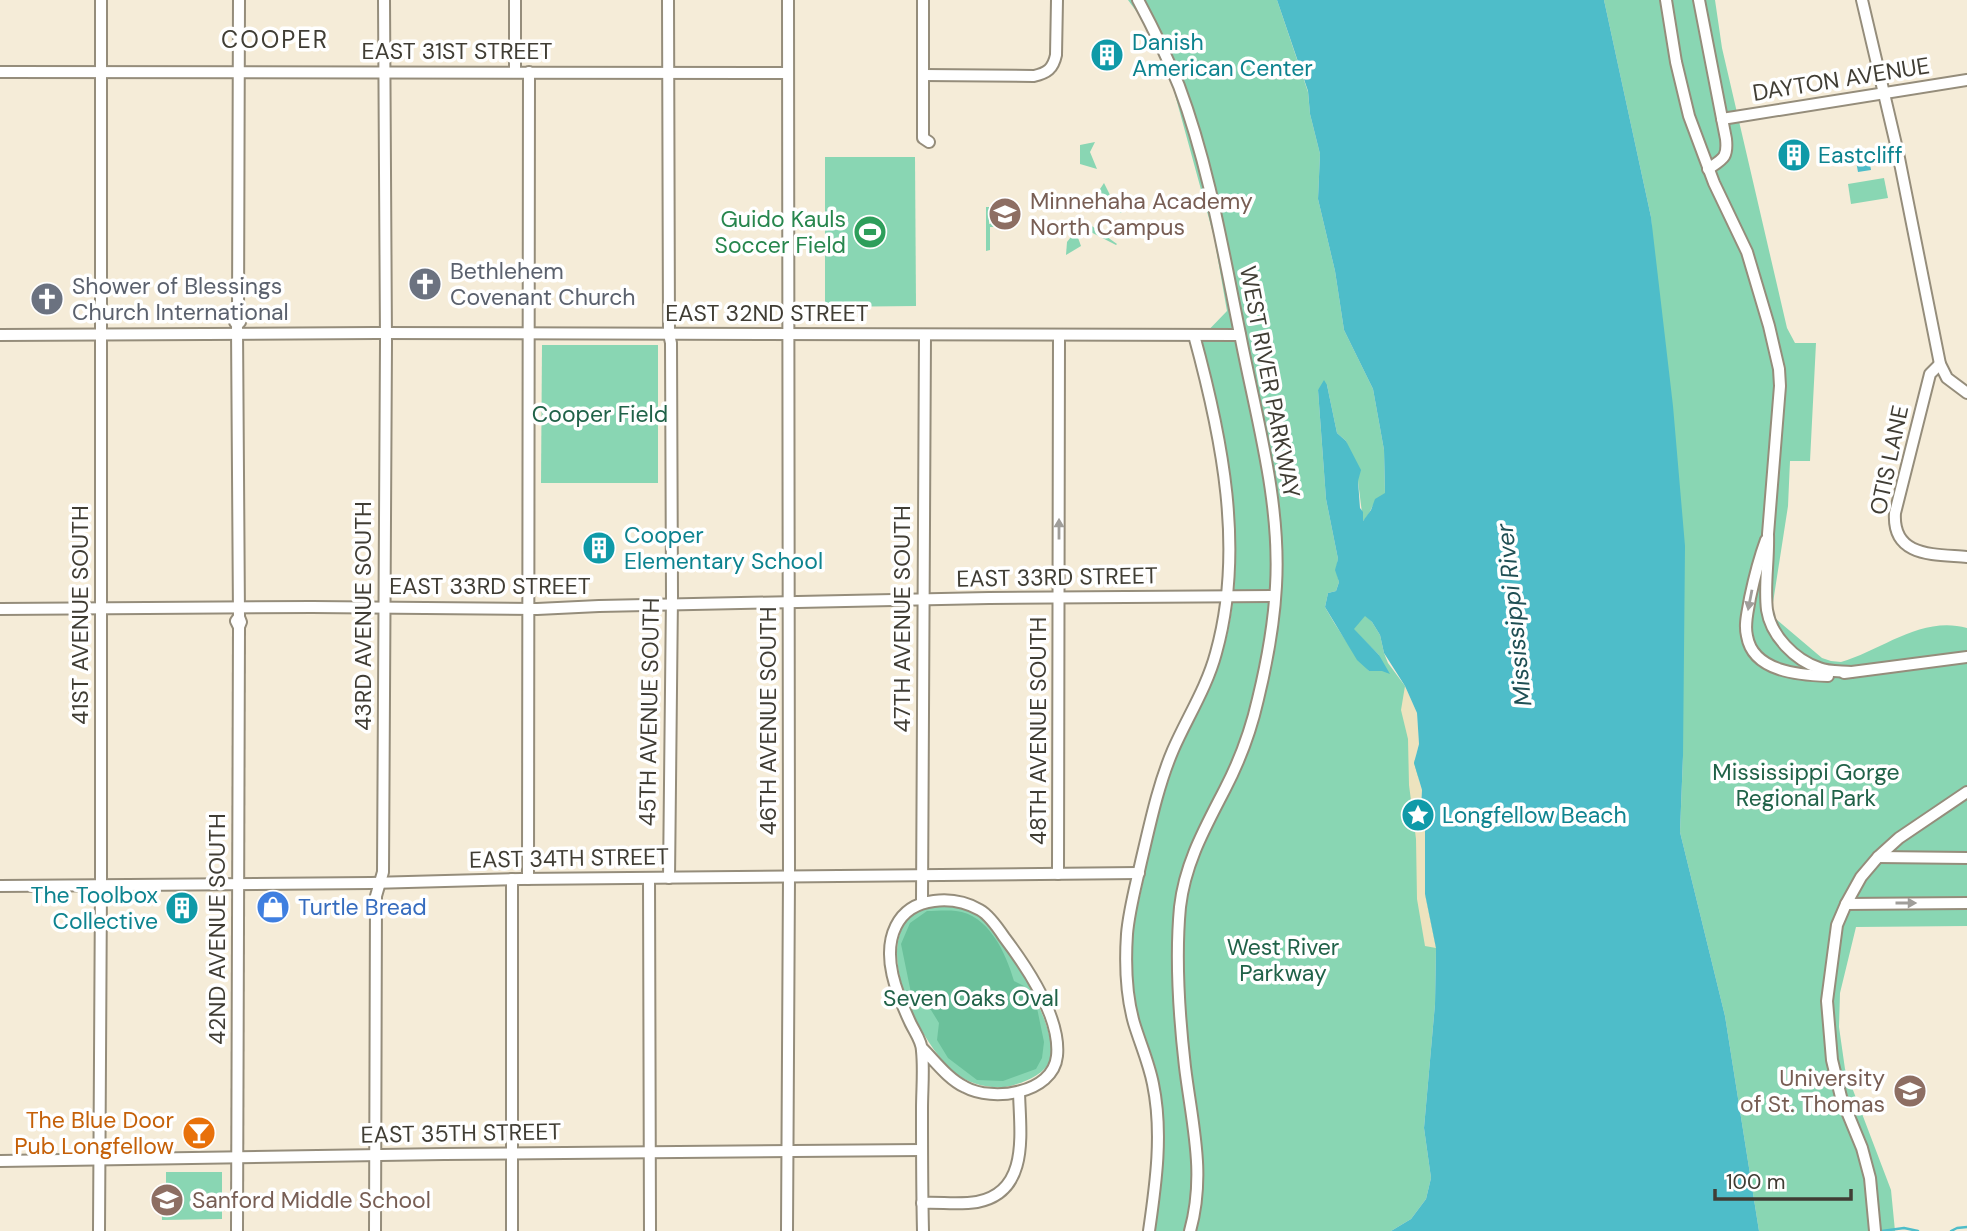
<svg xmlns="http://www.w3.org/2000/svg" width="1967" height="1231" font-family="'DM Sans',sans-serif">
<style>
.green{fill:#89d6b3}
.forest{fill:#6bc19b}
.sand{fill:#ede3be}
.water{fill:#4ebdc9}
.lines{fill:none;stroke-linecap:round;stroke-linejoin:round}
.stream{stroke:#4ebdc9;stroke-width:2.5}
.minor-casing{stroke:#958d7b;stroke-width:14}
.minor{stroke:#fff;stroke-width:10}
.oneway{fill:#a09e9a}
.labels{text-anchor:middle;stroke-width:7;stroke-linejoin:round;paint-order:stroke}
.culture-label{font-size:23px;fill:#0d838f;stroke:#fff;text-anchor:start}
.street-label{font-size:23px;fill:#403d34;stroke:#fff}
.education-label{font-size:23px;fill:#785e54;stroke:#fff;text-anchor:start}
.leisure-label{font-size:23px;fill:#27864d;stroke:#fff;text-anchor:end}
.worship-label{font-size:23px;fill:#5b616d;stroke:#fff;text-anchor:start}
.park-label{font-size:23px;fill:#206248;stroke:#fff}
.shop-label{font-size:23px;fill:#366cbe;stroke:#fff;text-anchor:start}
.food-label{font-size:23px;fill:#c56008;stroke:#fff;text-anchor:end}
.neighbourhood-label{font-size:24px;letter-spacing:2px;fill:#403d34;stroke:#fff}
.water-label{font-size:24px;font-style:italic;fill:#1f4f54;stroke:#fff}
</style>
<rect width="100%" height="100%" fill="#f5ecd8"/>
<g class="green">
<path d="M1128,0H1277L1308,92L1310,114L1320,154L1318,199L1335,271L1344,330L1373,389L1384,450L1385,494C1370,502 1374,510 1363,521L1358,481L1346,441L1337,433L1327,385L1318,390L1326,499L1338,559L1336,570L1339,582L1336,591L1328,593L1325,607C1338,630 1352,651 1369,671H1382L1379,655L1353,629L1365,615L1372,622L1380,635L1384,653L1388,663L1405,686L1425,824V894L1436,948L1435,1004L1424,1128L1431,1178L1426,1199L1411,1219L1391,1231H1155C1161,1182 1168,1133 1159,1084C1156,1063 1147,1043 1140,1023C1131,995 1130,963 1133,934C1134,918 1139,902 1142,887C1151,843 1161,797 1178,754C1191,722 1210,692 1221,658C1254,553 1223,444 1199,340L1227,311L1214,237L1174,91L1162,60L1142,19Z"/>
<path d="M1604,0H1715L1722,48L1787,328L1795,343H1816L1810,461H1790L1788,506L1772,609L1776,619L1822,658L1831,661L1841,662C1882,650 1922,615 1967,628V926L1856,927L1840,993L1839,1027L1845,1069L1891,1190L1895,1231H1759L1725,1016L1680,832L1683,756L1651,217Z"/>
<polygon points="1095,142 1090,152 1097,169 1080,164 1080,145"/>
<polygon points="825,157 915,157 916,306 825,307"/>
<polygon points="1884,178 1888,198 1851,204 1848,184"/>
<polygon points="1104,183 1112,199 1126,205 1121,213 1096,195"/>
<polygon points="986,207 989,207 989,224 1012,216 1015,225 1006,225 1006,227 990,227 990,250 986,251"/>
<polygon points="1082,219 1117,244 1116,245 1077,225"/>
<polygon points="1074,233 1077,235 1081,246 1066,255 1067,242"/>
<polygon points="542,345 658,345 658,483 541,483"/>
<path d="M939,905C952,907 970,907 980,915C1004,933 1062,1033 1050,1061C1043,1076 1021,1084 1005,1087C988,1089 968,1083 955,1073C923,1046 880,965 904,925C908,917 914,910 923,907C928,906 934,906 939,905Z"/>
<polygon points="166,1172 222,1172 222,1219 162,1220 161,1190 166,1190"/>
</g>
<path class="forest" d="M927,911C936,911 946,910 956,911C988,914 1006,953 1014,981L1024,986L1037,1008L1044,1042L1042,1058L1036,1069L1003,1081L977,1080L948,1058L937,1040L939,1023L931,1010L918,1002L911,993L901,944L910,923Z"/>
<polygon class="sand" points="1405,686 1417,713 1419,744 1414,763 1422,790 1421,809 1425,824 1425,894 1436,948 1425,946 1417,899 1416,839 1409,785 1408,739 1401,710"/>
<g class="water">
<polygon points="1277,0 1604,0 1651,217 1673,406 1685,546 1683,756 1680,832 1725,1016 1759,1231 1391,1231 1411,1219 1426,1199 1431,1178 1424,1128 1435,1004 1436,948 1425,894 1425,824 1421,809 1422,790 1414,763 1419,744 1417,713 1405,686 1384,653 1380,635 1372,622 1365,616 1354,629 1379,655 1390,674 1382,671 1369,671 1357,660 1325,607 1328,593 1336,591 1339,582 1335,570 1338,559 1326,499 1318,390 1324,380 1327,385 1337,433 1346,441 1361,470 1358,481 1360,508 1363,512 1363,521 1371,510 1375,499 1385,493 1384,450 1373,389 1344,330 1335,271 1318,199 1320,154 1310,114 1308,91"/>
<polygon points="1867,149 1871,170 1858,172 1854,151"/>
</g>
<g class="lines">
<g class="stream">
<polyline points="1882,1231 1904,1228 1918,1231"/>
<polyline points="1951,1231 1957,1228 1967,1227"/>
</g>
<defs>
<g id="minor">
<polyline points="668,0 669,334 671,343 672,596 669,878"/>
<polyline points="923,0 923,138 929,142"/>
<path d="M1138,0C1153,28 1167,57 1179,86C1209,166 1223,251 1240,334C1256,417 1281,501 1276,586C1274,624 1267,662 1258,699C1251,730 1239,762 1225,789C1205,828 1185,863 1180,907C1175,960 1179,1015 1185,1067C1192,1124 1206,1174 1190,1231"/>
<path d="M1666,0L1676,62L1689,116L1714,183L1747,252L1769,326L1779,369L1780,386L1768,534C1769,560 1764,585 1767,610C1771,636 1795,660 1819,668C1828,672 1841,671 1851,672"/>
<path d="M1699,0L1726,139C1728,158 1723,159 1708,169"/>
<polyline points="1862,0 1898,153 1940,364 1947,378 1967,393"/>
<polyline points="0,72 788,73"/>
<polyline points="515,72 515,0"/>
<path d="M923,75L1034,76C1047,73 1053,69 1056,55L1057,0"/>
<polyline points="1722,119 1967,80"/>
<polyline points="238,316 240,322 237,325 235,322 238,316 239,0"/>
<polyline points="237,328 239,617 241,622 239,627 236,621 239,617"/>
<polyline points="0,335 376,333 1240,335"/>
<path d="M1940,364L1930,374L1895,513C1892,558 1935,554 1967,557"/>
<path d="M1766,540C1759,559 1754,579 1750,598C1748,611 1744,624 1747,636C1753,672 1800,675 1828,676"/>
<polyline points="0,609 312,607 537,609 599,606 989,598 1275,596"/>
<polyline points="1844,673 1967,657"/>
<polyline points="1878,857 1967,858"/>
<polyline points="1058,874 1059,336"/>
<polyline points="649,878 650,1231"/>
<polyline points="512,879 512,1231"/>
<polyline points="528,879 529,72"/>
<polyline points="0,886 371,883 521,879 1139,873"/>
<polyline points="922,902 925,335"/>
<polyline points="1846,904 1967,903"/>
<path d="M922,1048C935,1061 948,1079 965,1087C992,1102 1053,1094 1057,1056C1061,1017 1026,966 1004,937C998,928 989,915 980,910C966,902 949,899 934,901C917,903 904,910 896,926C881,956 897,994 910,1022C914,1031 922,1041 922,1051C924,1070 922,1090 922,1109C922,1150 922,1190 923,1231"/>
<polyline points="0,1161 444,1154 922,1150"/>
<path d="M922,1203C940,1202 959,1205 977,1202C1030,1192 1020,1133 1019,1092"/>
<polyline points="99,1231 101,885 101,0"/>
<polyline points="237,1231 239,627"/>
<polyline points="375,1231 376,896 383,872 386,342 384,0"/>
<polyline points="787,1231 789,877 788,0"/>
<path d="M1149,1231C1156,1183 1163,1132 1153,1084C1149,1063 1140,1043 1134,1023C1126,995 1125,964 1127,934C1129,910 1136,885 1141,862C1150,824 1158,785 1173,750C1187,718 1207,687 1216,653C1245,550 1222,437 1194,335"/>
<polyline points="1875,1231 1870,1178 1862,1148 1841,1097 1832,1060 1827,1001 1837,925 1846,904 1861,877 1878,857 1899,838 1967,792"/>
</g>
</defs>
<use href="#minor" class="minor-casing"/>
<use href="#minor" class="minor"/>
</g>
<defs><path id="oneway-solid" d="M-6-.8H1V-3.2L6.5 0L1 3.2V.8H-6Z" transform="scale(1.75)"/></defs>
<g class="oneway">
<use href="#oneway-solid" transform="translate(1059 529) rotate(-90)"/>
<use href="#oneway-solid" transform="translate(1750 600) rotate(101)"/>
<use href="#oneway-solid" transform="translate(1906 903)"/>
</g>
<defs>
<symbol id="building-disc" viewBox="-11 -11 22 22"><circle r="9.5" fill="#0f9aa8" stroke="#fff"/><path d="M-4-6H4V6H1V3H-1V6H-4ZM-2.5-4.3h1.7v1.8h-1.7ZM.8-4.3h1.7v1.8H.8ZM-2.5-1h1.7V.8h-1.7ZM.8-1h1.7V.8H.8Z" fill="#fff"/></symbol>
<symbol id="school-disc" viewBox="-11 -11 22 22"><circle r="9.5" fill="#8d6e63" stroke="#fff"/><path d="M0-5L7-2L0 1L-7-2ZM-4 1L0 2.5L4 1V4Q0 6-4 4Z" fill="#fff"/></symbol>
<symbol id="stadium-disc" viewBox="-11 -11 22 22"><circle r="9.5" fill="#2e9e5b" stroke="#fff"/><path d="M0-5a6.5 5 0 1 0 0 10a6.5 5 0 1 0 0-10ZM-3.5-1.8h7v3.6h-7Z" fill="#fff"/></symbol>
<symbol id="church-disc" viewBox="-11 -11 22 22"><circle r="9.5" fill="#6b7280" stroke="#fff"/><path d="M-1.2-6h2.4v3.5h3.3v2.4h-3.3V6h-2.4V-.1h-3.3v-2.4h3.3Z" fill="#fff"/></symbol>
<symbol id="sight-disc" viewBox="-11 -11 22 22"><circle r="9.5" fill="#0f9aa8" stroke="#fff"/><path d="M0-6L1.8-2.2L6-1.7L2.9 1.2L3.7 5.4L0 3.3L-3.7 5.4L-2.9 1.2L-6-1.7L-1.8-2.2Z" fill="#fff"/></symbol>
<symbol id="shop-disc" viewBox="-11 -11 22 22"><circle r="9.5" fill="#3f7fe0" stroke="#fff"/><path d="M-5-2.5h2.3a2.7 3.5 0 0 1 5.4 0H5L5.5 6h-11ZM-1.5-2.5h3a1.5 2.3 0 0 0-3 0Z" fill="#fff"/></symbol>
<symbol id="university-disc" viewBox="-11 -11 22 22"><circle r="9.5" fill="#8d6e63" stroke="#fff"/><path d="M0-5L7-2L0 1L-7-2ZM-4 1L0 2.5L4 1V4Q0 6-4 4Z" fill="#fff"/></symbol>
<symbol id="bar-disc" viewBox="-11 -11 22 22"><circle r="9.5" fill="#e8710a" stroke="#fff"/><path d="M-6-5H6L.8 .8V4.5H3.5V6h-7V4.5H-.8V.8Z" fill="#fff"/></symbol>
</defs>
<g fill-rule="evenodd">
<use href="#building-disc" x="1088" y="36" width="38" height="38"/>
<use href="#building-disc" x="1775" y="136" width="38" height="38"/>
<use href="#school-disc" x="986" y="195" width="38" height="38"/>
<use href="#stadium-disc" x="851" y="213" width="38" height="38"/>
<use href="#church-disc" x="406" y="265" width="38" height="38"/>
<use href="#church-disc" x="28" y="280" width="38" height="38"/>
<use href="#building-disc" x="580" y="529" width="38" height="38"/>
<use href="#sight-disc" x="1399" y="796" width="38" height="38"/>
<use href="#shop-disc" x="254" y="888" width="38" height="38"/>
<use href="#building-disc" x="163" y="889" width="38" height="38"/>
<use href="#university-disc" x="1891" y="1072" width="38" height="38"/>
<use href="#bar-disc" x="180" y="1114" width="38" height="38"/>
<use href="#school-disc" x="148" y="1181" width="38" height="38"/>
</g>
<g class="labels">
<g class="culture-label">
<text x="1132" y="50">Danish<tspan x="1132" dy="26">American Center</tspan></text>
<text x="1818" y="163">Eastcliff</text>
<text x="624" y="543">Cooper<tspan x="624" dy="26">Elementary School</tspan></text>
<text x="1442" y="823">Longfellow Beach</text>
<text x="158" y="903" text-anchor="end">The Toolbox<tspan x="158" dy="26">Collective</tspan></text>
</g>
<g class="street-label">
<text x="457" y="59">EAST 31ST STREET</text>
<text transform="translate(1841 79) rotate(-9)" y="8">DAYTON AVENUE</text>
<text x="767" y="321">EAST 32ND STREET</text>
<text transform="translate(1270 382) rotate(79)" y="8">WEST RIVER PARKWAY</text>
<text transform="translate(1889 460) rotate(-78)" y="8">OTIS LANE</text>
<text transform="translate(1057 577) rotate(-1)" y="8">EAST 33RD STREET</text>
<text x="490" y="594">EAST 33RD STREET</text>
<text transform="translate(80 615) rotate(-90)" y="8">41ST AVENUE SOUTH</text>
<text transform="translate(363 616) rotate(-90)" y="8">43RD AVENUE SOUTH</text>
<text transform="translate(902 619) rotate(-90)" y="8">47TH AVENUE SOUTH</text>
<text transform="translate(649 712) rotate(-89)" y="8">45TH AVENUE SOUTH</text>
<text transform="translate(768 721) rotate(-90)" y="8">46TH AVENUE SOUTH</text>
<text transform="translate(1038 731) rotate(-90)" y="8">48TH AVENUE SOUTH</text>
<text transform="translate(569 858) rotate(-1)" y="8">EAST 34TH STREET</text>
<text transform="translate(217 929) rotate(-90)" y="8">42ND AVENUE SOUTH</text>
<text transform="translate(461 1133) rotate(-1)" y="8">EAST 35TH STREET</text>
</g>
<g class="education-label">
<text x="1030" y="209">Minnehaha Academy<tspan x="1030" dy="26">North Campus</tspan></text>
<text x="1885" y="1086" text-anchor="end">University<tspan x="1885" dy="26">of St. Thomas</tspan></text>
<text x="192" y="1208">Sanford Middle School</text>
</g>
<g class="leisure-label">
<text x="846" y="227">Guido Kauls<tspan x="846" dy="26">Soccer Field</tspan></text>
</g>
<g class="worship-label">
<text x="450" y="279">Bethlehem<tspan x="450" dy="26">Covenant Church</tspan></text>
<text x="72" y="294">Shower of Blessings<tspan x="72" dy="26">Church International</tspan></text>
</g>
<g class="park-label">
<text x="600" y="422">Cooper Field</text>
<text x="1806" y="780">Mississippi Gorge<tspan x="1806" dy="26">Regional Park</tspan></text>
<text x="1283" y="955">West River<tspan x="1283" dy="26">Parkway</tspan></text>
<text x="971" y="1006">Seven Oaks Oval</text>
</g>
<g class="shop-label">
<text x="298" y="915">Turtle Bread</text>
</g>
<g class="food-label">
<text x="174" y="1128">The Blue Door<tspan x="174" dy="26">Pub Longfellow</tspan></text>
</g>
<g class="neighbourhood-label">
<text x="275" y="48">COOPER</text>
</g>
<g class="water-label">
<text transform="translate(1514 615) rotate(-96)" y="8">Mississippi River</text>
</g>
</g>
<path d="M1715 1189v10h136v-10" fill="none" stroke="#403d34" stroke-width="3.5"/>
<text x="1726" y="1189" font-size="21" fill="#403d34" stroke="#ffffff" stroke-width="5" paint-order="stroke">100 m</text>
</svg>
